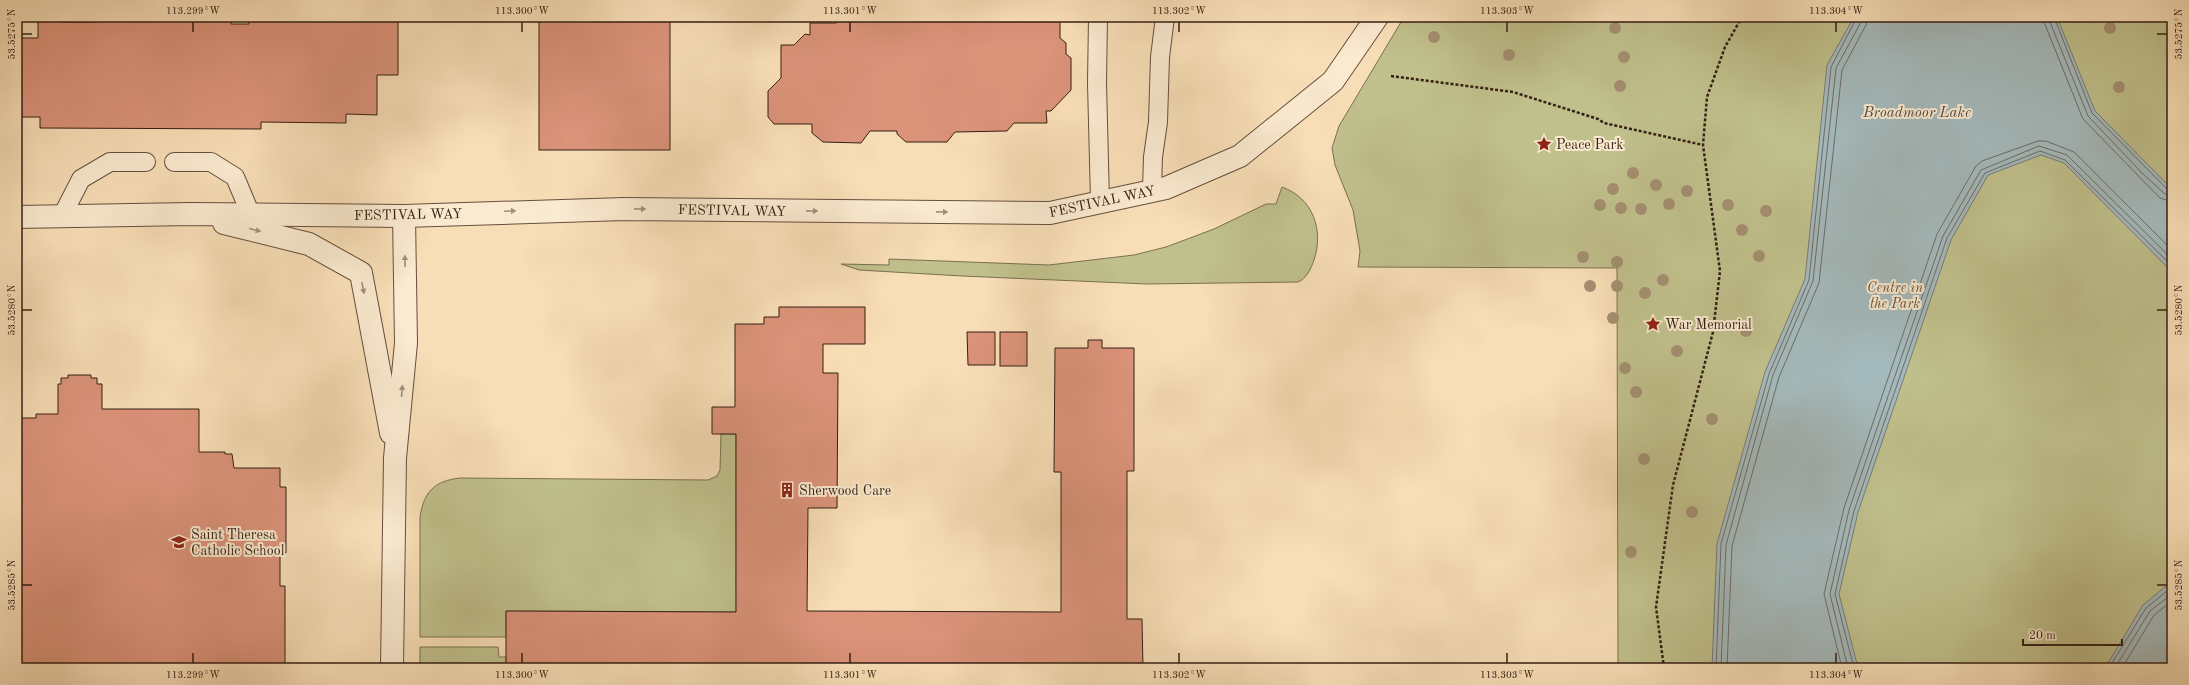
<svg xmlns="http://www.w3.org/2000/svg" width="2189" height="685" font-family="'Old Standard TT',serif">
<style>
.green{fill:#c0c08c;stroke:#7a7050}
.water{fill:#a4b9bb;stroke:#787b78}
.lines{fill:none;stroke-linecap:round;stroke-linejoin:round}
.shore{stroke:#6c6c67;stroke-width:1}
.building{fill:#db937a;stroke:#351f13}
.lane-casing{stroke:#664f3c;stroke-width:20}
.street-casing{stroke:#664f3c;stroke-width:24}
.path{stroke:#351f13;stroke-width:2.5;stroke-dasharray:3 2;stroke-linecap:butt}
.lane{stroke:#faead0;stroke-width:18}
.street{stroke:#faead0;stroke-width:22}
.tree{fill:#a48f71}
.oneway{fill:#a18f7b}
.ticks{fill:none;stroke:#351f13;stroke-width:1.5}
.labels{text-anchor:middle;stroke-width:4;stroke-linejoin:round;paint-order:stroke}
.poi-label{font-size:14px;fill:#351f13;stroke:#faead0;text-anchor:start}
.street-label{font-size:14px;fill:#351f13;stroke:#faead0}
.park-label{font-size:14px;font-style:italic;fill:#5f4f37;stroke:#faead0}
.water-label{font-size:15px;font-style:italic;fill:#564d45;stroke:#faead0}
.neatline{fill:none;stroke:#351f13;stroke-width:1.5}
.ticks-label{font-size:10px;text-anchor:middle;fill:#351f13}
</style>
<rect width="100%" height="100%" fill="#f8deb7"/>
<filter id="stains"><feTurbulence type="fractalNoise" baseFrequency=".005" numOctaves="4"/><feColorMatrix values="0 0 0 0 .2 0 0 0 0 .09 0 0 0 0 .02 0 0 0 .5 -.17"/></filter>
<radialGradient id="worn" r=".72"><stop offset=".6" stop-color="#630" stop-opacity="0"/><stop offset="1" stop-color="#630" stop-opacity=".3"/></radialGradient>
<g class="green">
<polygon points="1404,17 2172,17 2172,668 1618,668 1617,268 1358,267 1360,251 1353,210 1335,165 1332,148 1339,126"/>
<path d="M1282,187C1313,198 1324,230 1314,260C1311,269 1306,279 1298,282L1147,284L962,276L859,270L841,264L889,265V259L1049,265L1134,255L1166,247L1214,229L1266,204H1276Z"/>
<path d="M721,434H736V612L506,611V637H420V517C424,491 435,481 460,478L708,480L717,476L720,470Z"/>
<polygon points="420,647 498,647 499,657 506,657 506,668 420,668"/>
</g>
<g class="water">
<polygon points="1854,17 2057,17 2095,111 2172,189 2172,272 2064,163 2041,155 1988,175 1951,240 1858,512 1839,594 1858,668 1712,668 1717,544 1765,372 1805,279 1827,65"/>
<polygon points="2172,581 2172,668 2105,668 2143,605"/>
</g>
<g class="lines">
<g class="shore">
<polyline points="2042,17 2083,119 2160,198 2172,202"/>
<polyline points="2048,17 2088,116 2142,173 2165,194 2172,196"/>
<polyline points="2054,17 2092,113 2168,190 2172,191"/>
<polyline points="1716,668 1721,544 1769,374 1809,280 1831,67 1857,17"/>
<polyline points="1721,668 1726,545 1773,375 1813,281 1836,68 1861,22 1862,17"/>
<polyline points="1727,668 1732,546 1779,377 1819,283 1842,70 1866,25 1868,17"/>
<polyline points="1842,668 1824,594 1844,508 1937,234 1976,166 1982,161 2038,141 2046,141 2074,152 2172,250"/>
<polyline points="1848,668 1830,594 1849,510 1943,236 1981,170 2039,146 2067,155 2172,259"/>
<polyline points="1854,668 1835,594 1854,511 1947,238 1985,173 2040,151 2065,160 2172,266"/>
<polyline points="2109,668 2146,608 2172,587"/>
<polyline points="2115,668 2150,611 2172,594"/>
<polyline points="2122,668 2154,615 2172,601"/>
</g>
</g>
<g class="building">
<polygon points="38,17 59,17 59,22 95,22 95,17 231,17 231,24 249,24 249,17 398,17 398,75 377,75 377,115 346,114 346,123 261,122 261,129 40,128 40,117 21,117 20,150 17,150 17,30 23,38 38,38"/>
<rect x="539" y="17" width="131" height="133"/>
<polygon points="843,17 1060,18 1060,38 1066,43 1066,54 1071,58 1071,90 1051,111 1046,111 1047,123 1014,123 1007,131 955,132 947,142 906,142 897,134 897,131 870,131 861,143 823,142 812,133 812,124 774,124 768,117 768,91 781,78 781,45 794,45 805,34 810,35 810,23 836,23"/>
<polygon points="779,307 865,307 865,344 823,344 823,373 838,373 837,508 808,508 807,611 1061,612 1061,472 1054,472 1055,348 1088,348 1088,340 1102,340 1102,348 1134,348 1134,471 1127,471 1127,619 1142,619 1143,668 506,668 506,611 736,612 736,434 712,434 712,407 735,407 735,324 764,324 764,317 779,317"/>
<polygon points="967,332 995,332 995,365 968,365"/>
<rect x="1000" y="332" width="27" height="34"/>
<polygon points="68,375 91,375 91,378 97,378 97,384 102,384 102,409 199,409 199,452 225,452 225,454 232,454 234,468 280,468 280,487 286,487 286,553 280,553 280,586 285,586 285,668 17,668 17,418 36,418 36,414 58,414 58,384 61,384 61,378 68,378"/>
</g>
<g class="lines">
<defs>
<g id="lane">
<polyline points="1098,17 1097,83 1100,202"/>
<polyline points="174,162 211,162 235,177 251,215"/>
<polyline points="1152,190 1153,157 1158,122 1160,57 1165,17"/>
<polyline points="62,216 81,179 110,162 146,162"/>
</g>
<g id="street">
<polyline points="17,217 190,214 404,216 624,209 1050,213 1166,188 1240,156 1333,81 1377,17"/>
<polyline points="224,223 309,244 361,273 391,433"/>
<polyline points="392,668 395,458 406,343 404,216"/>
</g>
</defs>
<use href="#lane" class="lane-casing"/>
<use href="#street" class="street-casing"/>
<g class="path">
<polyline points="2165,17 2172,20"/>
<polyline points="1391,76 1513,92 1598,119 1604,123 1703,145"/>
<polyline points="1664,668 1656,607 1673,485 1713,332 1720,271 1703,145 1707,97 1725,47 1742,17"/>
</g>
<use href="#lane" class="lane"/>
<use href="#street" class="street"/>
</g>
<g class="tree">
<circle cx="1615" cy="28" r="6"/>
<circle cx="2110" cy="28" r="6"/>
<circle cx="1434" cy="37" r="6"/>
<circle cx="1509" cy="55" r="6"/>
<circle cx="1624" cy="57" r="6"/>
<circle cx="1620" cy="86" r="6"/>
<circle cx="2119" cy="87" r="6"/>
<circle cx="1633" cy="173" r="6"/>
<circle cx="1656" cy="185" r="6"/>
<circle cx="1613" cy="189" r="6"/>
<circle cx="1687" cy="191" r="6"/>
<circle cx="1669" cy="204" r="6"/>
<circle cx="1600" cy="205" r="6"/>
<circle cx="1728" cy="205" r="6"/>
<circle cx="1621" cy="208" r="6"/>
<circle cx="1641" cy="209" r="6"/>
<circle cx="1766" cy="211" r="6"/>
<circle cx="1742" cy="230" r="6"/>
<circle cx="1759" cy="256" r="6"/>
<circle cx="1583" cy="257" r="6"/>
<circle cx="1617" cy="262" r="6"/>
<circle cx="1663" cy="280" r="6"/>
<circle cx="1590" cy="286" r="6"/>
<circle cx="1617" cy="286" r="6"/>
<circle cx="1645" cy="293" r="6"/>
<circle cx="1613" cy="318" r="6"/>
<circle cx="1746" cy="331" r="6"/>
<circle cx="1677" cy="351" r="6"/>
<circle cx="1625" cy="368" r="6"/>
<circle cx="1636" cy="392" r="6"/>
<circle cx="1712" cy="419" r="6"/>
<circle cx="1644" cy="459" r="6"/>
<circle cx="1692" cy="512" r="6"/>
<circle cx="1631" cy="552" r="6"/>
</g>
<defs><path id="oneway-solid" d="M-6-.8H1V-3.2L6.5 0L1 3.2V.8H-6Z"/></defs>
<g class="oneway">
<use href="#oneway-solid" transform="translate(640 209) rotate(1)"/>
<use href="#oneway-solid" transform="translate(510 211) rotate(-2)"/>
<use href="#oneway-solid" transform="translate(812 211) rotate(1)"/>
<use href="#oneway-solid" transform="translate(942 212) rotate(1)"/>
<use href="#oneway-solid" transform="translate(255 230) rotate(14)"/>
<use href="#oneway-solid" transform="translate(405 261) rotate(-91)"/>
<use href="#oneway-solid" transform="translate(363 288) rotate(79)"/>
<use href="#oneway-solid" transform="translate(402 391) rotate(-85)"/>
</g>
<path class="ticks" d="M193,22V32M522,22V32M850,22V32M1179,22V32M1507,22V32M1836,22V32M22,34H32M2157,34H2167M22,310H32M2157,310H2167M22,585H32M2157,585H2167M193,653V663M522,653V663M850,653V663M1179,653V663M1507,653V663M1836,653V663"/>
<defs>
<symbol id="sight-bare" viewBox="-9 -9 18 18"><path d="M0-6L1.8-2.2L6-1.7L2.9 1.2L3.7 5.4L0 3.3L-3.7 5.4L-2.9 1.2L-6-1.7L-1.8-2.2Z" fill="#8f2418" stroke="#faead0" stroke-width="2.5" paint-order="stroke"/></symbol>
<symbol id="building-bare" viewBox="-9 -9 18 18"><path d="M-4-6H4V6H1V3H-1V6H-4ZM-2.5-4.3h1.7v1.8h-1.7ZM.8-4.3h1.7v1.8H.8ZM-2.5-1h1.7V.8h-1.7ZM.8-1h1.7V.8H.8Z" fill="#8f2418" stroke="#faead0" stroke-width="2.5" paint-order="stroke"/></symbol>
<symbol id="school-bare" viewBox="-9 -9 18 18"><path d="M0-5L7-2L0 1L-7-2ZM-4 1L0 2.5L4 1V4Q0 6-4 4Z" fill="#8f2418" stroke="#faead0" stroke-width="2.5" paint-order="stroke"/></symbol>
</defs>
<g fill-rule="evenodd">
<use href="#sight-bare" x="1533" y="133" width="22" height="22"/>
<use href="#sight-bare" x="1642" y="313" width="22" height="22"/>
<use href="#building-bare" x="776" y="479" width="22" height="22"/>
<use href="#school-bare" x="168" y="531" width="22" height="22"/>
</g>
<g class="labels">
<g class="poi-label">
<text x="1556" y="149">Peace Park</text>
<text x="1665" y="329">War Memorial</text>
<text x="799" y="495">Sherwood Care</text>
<text x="191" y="539">Saint Theresa<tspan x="191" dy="16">Catholic School</tspan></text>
</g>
<g class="street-label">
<text transform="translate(1102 201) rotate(-12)" y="5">FESTIVAL WAY</text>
<text transform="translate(732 210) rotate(1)" y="5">FESTIVAL WAY</text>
<text transform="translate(408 214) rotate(-1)" y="5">FESTIVAL WAY</text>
</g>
<g class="park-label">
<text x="1895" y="292">Centre in<tspan x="1895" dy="16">the Park</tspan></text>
</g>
<g class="water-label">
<text x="1917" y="117">Broadmoor Lake</text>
</g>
</g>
<rect width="2189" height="685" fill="none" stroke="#f8deb7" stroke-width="44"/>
<path d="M2023 639v6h99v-6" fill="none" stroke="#351f13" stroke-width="2"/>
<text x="2029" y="639" font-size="12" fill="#351f13" stroke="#faead0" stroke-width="3" paint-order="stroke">20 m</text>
<rect x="22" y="22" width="2145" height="641" class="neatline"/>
<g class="ticks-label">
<text x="193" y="14">113.299°W</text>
<text x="522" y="14">113.300°W</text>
<text x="850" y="14">113.301°W</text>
<text x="1179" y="14">113.302°W</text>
<text x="1507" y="14">113.303°W</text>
<text x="1836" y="14">113.304°W</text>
<text transform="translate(2178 34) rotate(-90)" y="4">53.5275°N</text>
<text transform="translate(11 34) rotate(-90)" y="4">53.5275°N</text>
<text transform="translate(2178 310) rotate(-90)" y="4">53.5280°N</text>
<text transform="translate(11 310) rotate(-90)" y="4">53.5280°N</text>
<text transform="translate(2178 585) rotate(-90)" y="4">53.5285°N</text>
<text transform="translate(11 585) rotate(-90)" y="4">53.5285°N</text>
<text x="193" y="678">113.299°W</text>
<text x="522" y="678">113.300°W</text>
<text x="850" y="678">113.301°W</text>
<text x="1179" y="678">113.302°W</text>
<text x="1507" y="678">113.303°W</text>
<text x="1836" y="678">113.304°W</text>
</g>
<rect width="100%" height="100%" filter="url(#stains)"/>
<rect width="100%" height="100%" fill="url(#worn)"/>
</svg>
